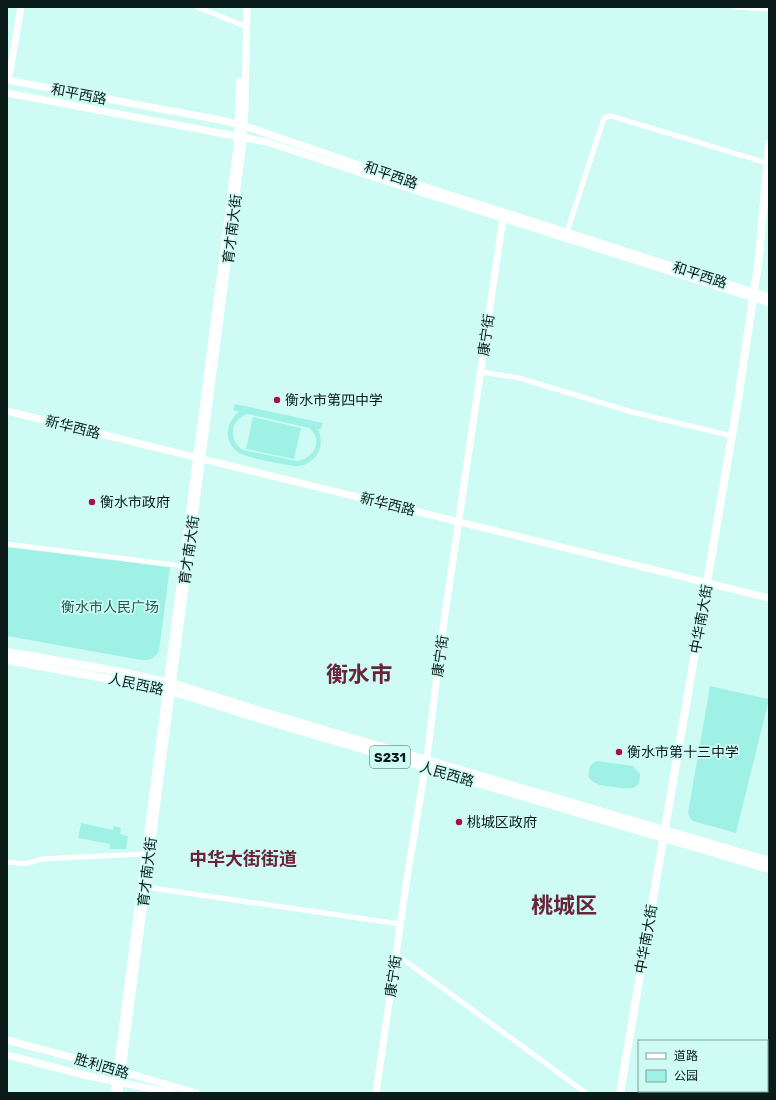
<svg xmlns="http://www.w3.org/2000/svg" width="776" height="1100" font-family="Rubik,'Noto Sans SC',sans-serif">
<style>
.green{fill:#a0f1e5;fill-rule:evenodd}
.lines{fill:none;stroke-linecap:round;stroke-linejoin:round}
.street{stroke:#fff;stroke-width:5}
.secondary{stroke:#fff;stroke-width:7}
.primary{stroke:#fff;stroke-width:8}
.poi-dot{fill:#a5114e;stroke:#cefcf4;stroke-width:1.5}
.labels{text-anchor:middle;stroke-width:3.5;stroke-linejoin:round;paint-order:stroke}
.shield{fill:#cefcf4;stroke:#455e5b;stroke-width:1}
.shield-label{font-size:13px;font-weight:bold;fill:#0a1b19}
.street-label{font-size:14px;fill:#0a1b19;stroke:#cefcf4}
.poi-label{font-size:14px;fill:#0a1b19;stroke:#cefcf4;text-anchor:start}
.park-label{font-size:14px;fill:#24554f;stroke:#cefcf4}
.district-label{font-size:18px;font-weight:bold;fill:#692439;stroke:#cefcf4}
.town-label{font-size:22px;font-weight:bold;fill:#692439;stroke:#cefcf4}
</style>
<rect width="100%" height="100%" fill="#cefcf4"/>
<g class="green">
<path d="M235,404L323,423L321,429H318C326,444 317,464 299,466C292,467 245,457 239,453C223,443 225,422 239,412L233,410ZM248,414L309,428C324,440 314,459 297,461L243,450C228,440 230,419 248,414Z"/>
<polygon points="253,417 301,428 294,459 246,449"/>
<path d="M7,547L170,567L159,651C155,658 149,661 141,660L7,636Z"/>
<polygon points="710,686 769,699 736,833 693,821 690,818 688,813"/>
<path d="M598,761L633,766L640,774C641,792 627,789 615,787C605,786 596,786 589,778C588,770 589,763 598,761Z"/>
<polygon points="81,823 113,830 114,826 121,828 120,834 128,836 126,849 109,849 110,844 78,838"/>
</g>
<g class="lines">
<g class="street">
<polyline points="197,7 242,25"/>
<polyline points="735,7 769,9"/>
<polyline points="567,232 604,118 611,116 767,163"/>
<polyline points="481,372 519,378 632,412 732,436"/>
<polyline points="7,544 182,566"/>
<path d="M7,862C22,864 26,865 41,859L144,854"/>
<polyline points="145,887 400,924"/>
<polyline points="396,954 586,1093"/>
</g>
<g class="secondary">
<polyline points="7,80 225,121 248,127 394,177 769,297"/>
<polyline points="7,81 10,72 21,7"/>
<polyline points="7,93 267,142 392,183 769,303"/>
<polyline points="7,411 769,598"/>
<polyline points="7,1040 93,1063 196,1093"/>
<polyline points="7,1055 88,1076 172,1093"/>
<polyline points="114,1093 237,148 240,81"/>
<polyline points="119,1093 242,149 245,109 247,7"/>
<polyline points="376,1093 407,878 428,750 440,649 503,218"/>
</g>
<g class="primary">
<polyline points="7,652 116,671 175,684 260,711 769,861"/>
<polyline points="7,660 153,687 191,697 257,718 769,869"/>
<polyline points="620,1093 738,400 759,258 769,144"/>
</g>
</g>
<g class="poi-dot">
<circle cx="277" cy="400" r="4"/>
<circle cx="92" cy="502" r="4"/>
<circle cx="619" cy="752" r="4"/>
<circle cx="459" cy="822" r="4"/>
</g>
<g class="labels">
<rect class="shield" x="370" y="746" width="40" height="22" rx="3"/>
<g class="shield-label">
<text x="390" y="762">S231</text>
</g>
<g class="street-label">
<text transform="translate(79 94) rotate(11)" y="5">和平西路</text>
<text transform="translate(391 175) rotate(19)" y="5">和平西路</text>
<text transform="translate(232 229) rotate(-83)" y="5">育才南大街</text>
<text transform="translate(700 275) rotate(18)" y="5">和平西路</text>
<text transform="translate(486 335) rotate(-82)" y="5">康宁街</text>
<text transform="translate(73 427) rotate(14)" y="5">新华西路</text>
<text transform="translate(388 504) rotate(14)" y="5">新华西路</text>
<text transform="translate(189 550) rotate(-82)" y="5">育才南大街</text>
<text transform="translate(701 619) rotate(-80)" y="5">中华南大街</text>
<text transform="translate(440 656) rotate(-82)" y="5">康宁街</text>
<text transform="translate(136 684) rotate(12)" y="5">人民西路</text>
<text transform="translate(447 774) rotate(16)" y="5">人民西路</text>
<text transform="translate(147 872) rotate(-83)" y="5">育才南大街</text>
<text transform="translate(646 939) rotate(-80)" y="5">中华南大街</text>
<text transform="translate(393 976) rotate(-82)" y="5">康宁街</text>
<text transform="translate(102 1066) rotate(16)" y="5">胜利西路</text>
</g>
<g class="poi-label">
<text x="285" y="405">衡水市第四中学</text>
<text x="100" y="507">衡水市政府</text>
<text x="627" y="757">衡水市第十三中学</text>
<text x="467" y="827">桃城区政府</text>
</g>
<g class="park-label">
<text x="110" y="612">衡水市人民广场</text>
</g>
<g class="district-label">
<text x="243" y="865">中华大街街道</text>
</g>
<g class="town-label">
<text x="359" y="682">衡水市</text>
<text x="564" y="913">桃城区</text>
</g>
</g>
<rect width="776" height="1100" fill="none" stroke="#0a1b19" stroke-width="16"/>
<rect x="638" y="1040" width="130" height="52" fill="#cefcf4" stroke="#80a29c"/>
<rect x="646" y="1053" width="20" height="6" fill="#ffffff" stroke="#80a29c"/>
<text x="674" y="1060" font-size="12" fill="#0a1b19">道路</text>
<rect x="646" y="1070" width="20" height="12" fill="#a0f1e5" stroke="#80a29c"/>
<text x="674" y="1080" font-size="12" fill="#0a1b19">公园</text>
</svg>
